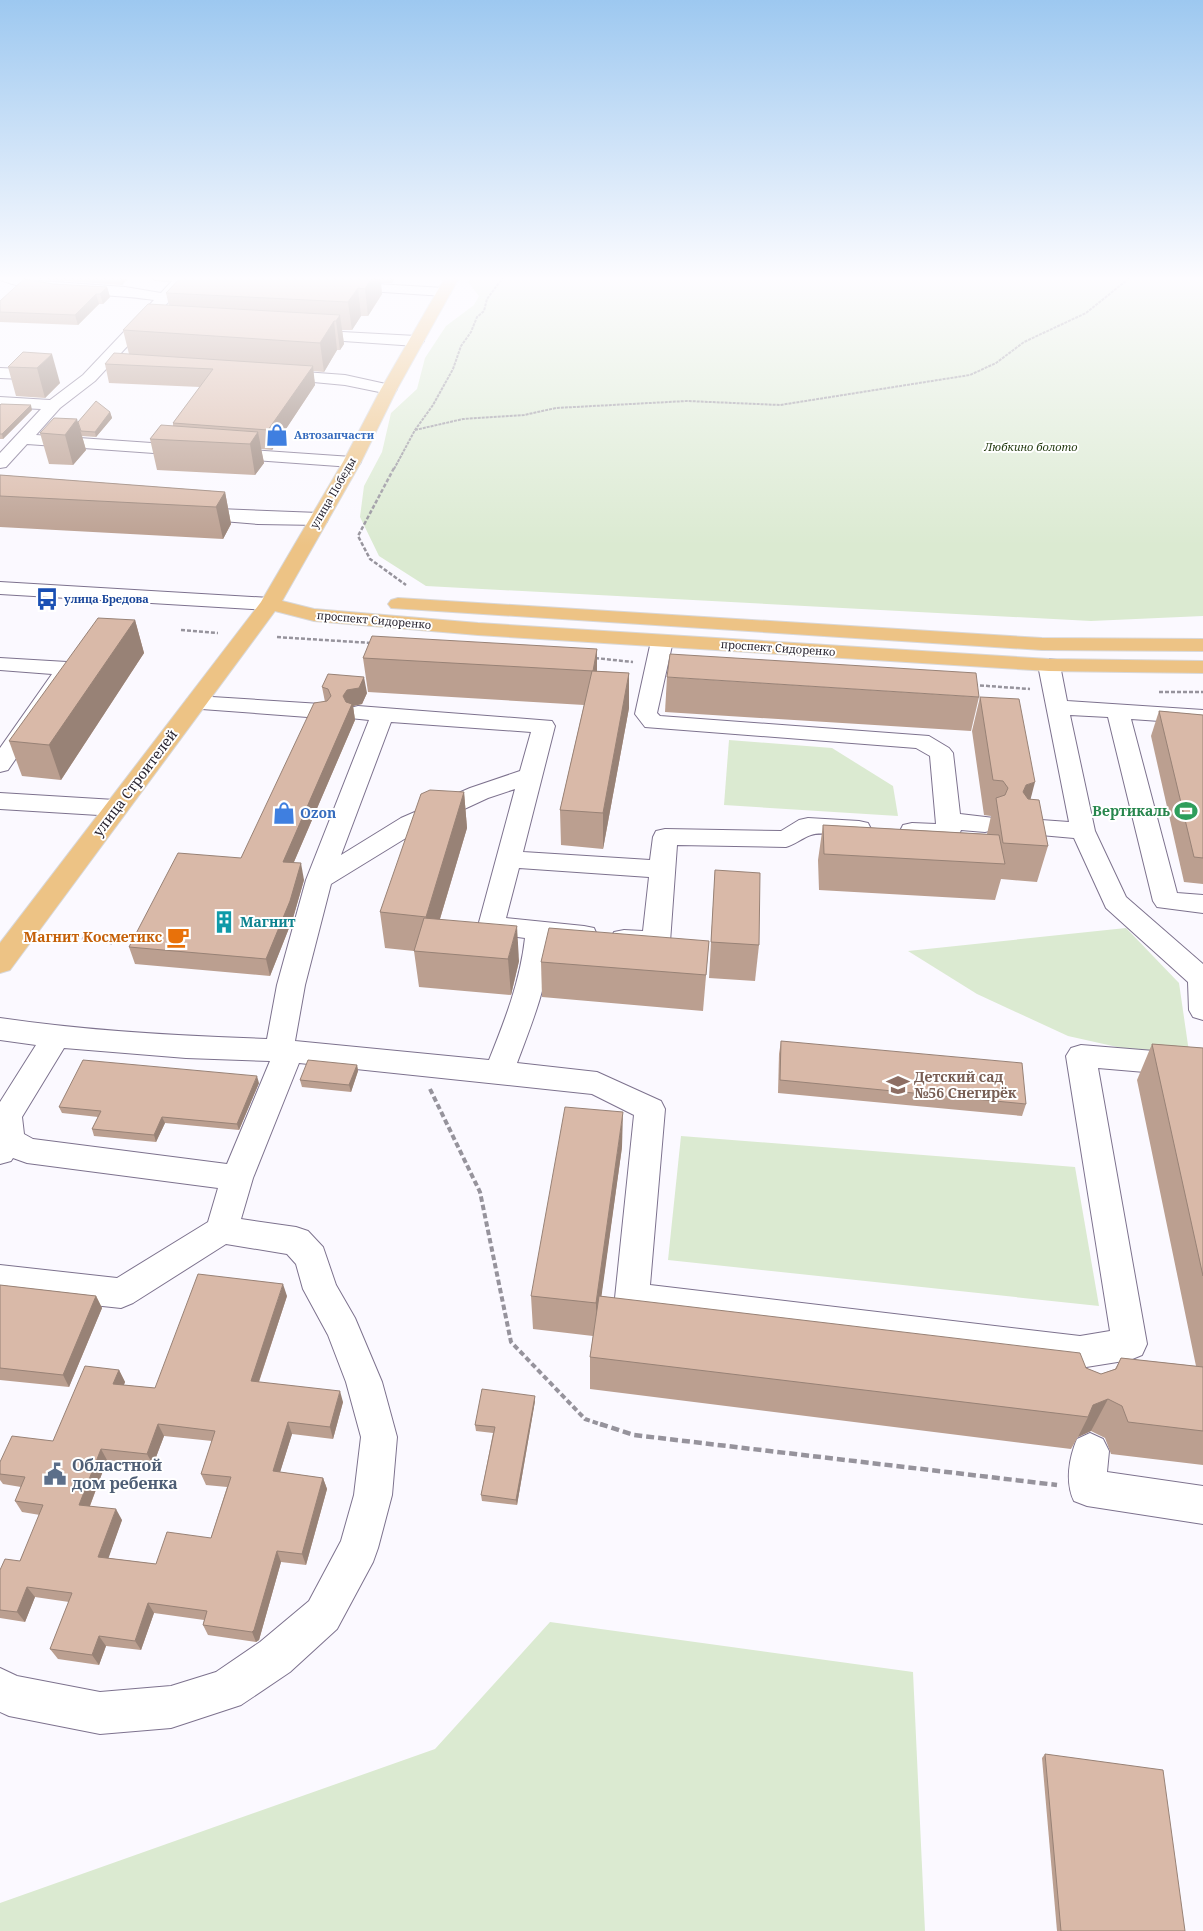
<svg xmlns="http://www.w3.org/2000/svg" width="1203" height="1931" font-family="'Noto Serif',serif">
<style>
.green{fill:#dbead1}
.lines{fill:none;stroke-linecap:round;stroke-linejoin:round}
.minor-casing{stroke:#7d728e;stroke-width:2}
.major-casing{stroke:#d8d8da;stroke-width:2}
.path-far4{stroke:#96939c;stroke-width:2;stroke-dasharray:3 1;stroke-linecap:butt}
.path-far3{stroke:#96939c;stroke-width:2.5;stroke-dasharray:4 2;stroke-linecap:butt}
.path-far2{stroke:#96939c;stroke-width:3;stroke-dasharray:4.5 2.5;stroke-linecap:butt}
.path-far1{stroke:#96939c;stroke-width:4;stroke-dasharray:5.5 3;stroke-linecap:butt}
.path{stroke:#96939c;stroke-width:4.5;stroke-dasharray:8 4;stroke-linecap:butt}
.minor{fill:#fff;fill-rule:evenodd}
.major{fill:#edc385;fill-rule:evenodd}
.wall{fill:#bb9f90;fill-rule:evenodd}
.shaded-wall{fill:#988276}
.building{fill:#d9b9a8;stroke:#988276;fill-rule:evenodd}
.labels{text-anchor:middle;stroke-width:4;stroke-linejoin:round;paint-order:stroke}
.far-shop-label{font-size:11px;font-weight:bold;fill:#366cbe;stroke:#fff;text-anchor:start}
.far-park-label{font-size:11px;font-style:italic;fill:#253c12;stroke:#fff}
.far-street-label{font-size:11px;fill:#292430;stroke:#fff}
.far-transit-label{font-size:11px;font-weight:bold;fill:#164399;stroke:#fff;text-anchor:start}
.street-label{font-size:14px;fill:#292430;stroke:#fff}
.leisure-label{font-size:14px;font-weight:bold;fill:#27864d;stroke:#fff;text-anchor:end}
.shop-label{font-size:14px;font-weight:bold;fill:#366cbe;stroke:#fff;text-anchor:start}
.culture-label{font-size:14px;font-weight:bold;fill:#0d838f;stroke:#fff;text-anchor:start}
.food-label{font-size:14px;font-weight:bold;fill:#c56008;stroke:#fff;text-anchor:end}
.education-label{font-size:14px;font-weight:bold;fill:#785e54;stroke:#fff;text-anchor:start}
.near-service-label{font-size:16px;font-weight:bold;fill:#4e5e75;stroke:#fff;text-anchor:start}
</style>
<rect width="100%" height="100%" fill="#fbf9ff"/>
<g class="green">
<polygon points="472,276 1203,276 1203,616 1091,621 426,586 379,556 360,517 364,486 382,452 391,413 417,389 425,358 446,326 474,305 479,296 468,282"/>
<polygon points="729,740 832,748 893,786 898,816 724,805"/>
<polygon points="1126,928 1179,983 1189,1052 1135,1051 1068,1036 977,994 908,951"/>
<polygon points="681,1136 1075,1167 1099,1306 668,1260"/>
<polygon points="550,1622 913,1672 925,1931 0,1931 0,1903 435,1749"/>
</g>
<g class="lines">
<defs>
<g id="minor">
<path d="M0,276H16L26,280L125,287L161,293L172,281L155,280L148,276H219L225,280L218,284L187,282L95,381L60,408L36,435L352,457L358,458L361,462L358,466L352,467L27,444L6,467L0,468V453L41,409L0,407V397L50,400L83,375L154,300C105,292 45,297 0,280Z"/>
<polygon points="343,282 444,288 449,289 451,292 449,295 444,296 338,289 336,286 338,283"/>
<polygon points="305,330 416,336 421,338 424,341 421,344 416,346 300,338 297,335 300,332"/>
<polygon points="0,368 46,370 52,372 54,375 52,378 46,380 0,378"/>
<polygon points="277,370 345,375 395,386 397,389 395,392 389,394 345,385 271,378 269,375 271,372"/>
<polygon points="193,508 319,513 326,515 328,519 326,523 319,525 258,524 186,518 184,514 186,510"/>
<polygon points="0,582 270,598 277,600 280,604 277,608 270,610 0,594"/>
<polygon points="662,635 669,637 673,641 657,713 660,716 929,736 949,748 953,753 960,814 994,818 997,824 994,830 985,832 961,830 957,839 948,841 903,837 900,831 903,825 912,823 936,824 930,756 916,748 645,727 635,714 651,641 655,637"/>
<polygon points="0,658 67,662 75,663 78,668 8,770 0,772 0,748 52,674 0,670"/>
<polygon points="1049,659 1057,660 1060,665 1067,701 1203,710 1203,724 1131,719 1177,893 1203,895 1203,913 1157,907 1153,901 1108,717 1070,715 1095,831 1126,897 1203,964 1203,1020 1193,1017 1189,1010 1188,982 1106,908 1074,838 1018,833 1015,827 1018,821 1027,819 1069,822 1038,665 1041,660"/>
<polygon points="196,696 321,704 329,706 332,711 329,716 321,718 188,708 185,703 188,698"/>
<path d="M358,706L552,721L555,726L523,852L650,860L653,837L656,831L665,829L781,831L799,820L808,818L859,821L868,823L871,829L868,835C850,839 824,830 811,835C802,838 796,844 786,847L677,845L670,942L666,949C650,953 630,950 614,946L611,939L614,932L624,930L643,931L649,877L519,868L506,918L584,926L594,928L597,935L594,942L584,944L551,941C548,984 532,1023 517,1063L597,1072L661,1101L665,1109L650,1285L1080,1336L1110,1331L1066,1056L1071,1048L1081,1045L1203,1055V1077L1098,1068L1147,1344L1142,1355L1130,1360L1080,1368L632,1313L620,1309L615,1298L634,1115L592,1094L299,1063L253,1178L241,1219L296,1227L308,1231L323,1247L336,1285L355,1318L382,1382L397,1437L392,1495L378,1548L373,1562L337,1629L290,1672L241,1705L171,1728L100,1734L9,1716L0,1712V1668L17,1676L100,1692L171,1686L216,1672L260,1642L309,1601L341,1541L354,1495L361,1437L346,1382L328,1335L303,1289L296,1264L287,1254L226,1244L133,1303L121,1308L0,1295V1265L117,1278L208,1222L218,1188L27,1163L13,1158L11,1161L0,1164V1102L36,1045L0,1040V1018C88,1031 177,1036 267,1039L277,985L306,880L369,720L350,718L347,713L350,708ZM391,722L531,732L520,771L470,788L401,818L341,855ZM515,789L478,926L482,932L525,938C520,982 505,1020 489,1060L295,1041L305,985L331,884L419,830L488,798ZM64,1048L186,1058L270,1061L227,1164L33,1139L24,1134L22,1117Z"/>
<polygon points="0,793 115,800 124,803 127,808 124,813 115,816 0,809"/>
<path d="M1090,1433L1103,1439L1109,1451L1107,1472L1203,1486V1524L1087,1506L1074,1501C1065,1482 1069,1458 1077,1439Z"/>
</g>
<g id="major">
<polygon points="446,276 460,276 397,389 361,462 282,601 314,609 478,623 1049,659 1203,661 1203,673 1049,671 478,635 314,621 275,611 10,970 0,973 0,943 261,602 343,462 381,389"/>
<polygon points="398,598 1042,638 1203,639 1203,651 1042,650 391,608 388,604 391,600"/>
</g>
</defs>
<use href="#minor" class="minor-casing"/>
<use href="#major" class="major-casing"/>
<g class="path-far4">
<polyline points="415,430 463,419 524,415 556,408 687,401 780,405 970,375 996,363 1024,342 1086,313 1132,276"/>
<polyline points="394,469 415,430 433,405 453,369 461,346 471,332 477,317 484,311 487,299 504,276"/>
</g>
<g class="path-far3">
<polyline points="394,468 358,536 370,559 406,585"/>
<polyline points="181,630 218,633"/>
<polyline points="277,637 372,643"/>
<polyline points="595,658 633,662"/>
<polyline points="974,685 1030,689"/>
<polyline points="1159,692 1203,692"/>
</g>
<polyline class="path-far2" points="75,937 112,943"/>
<polyline class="path-far1" points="430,1089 480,1192 511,1342 585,1419 603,1425"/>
<polyline class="path" points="600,1424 634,1435 1057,1485"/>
<use href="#minor" class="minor"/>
<use href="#major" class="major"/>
</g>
<g class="wall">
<polygon points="37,276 130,276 122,285 38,279"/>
<polygon points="182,276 396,276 392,283 381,283 382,294 368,316 361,316 352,330 342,330 344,344 340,350 337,350 324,372 313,371 315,385 272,450 261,449 264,463 255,475 157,470 150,439 173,426 173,423 200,387 109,383 105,364 129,354 123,330 169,306 166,293"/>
<polygon points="53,284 107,287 110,297 103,304 99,304 78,325 0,322 0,301"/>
<polygon points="23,352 60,383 45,398 16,396 8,367"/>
<polygon points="0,405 32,410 3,439 0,439"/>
<polygon points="110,412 112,418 96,437 82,436 86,450 73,465 49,464 40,433"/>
<polygon points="0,475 225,492 231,524 223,539 0,527"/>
<polygon points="135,620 144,653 61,780 22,776 9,741"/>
<polygon points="597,649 597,671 629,673 629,708 603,849 561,845 560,810 584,705 368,692 363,658"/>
<polygon points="667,677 979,697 971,731 665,712"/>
<polygon points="322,687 367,693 362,704 353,706 355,720 294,862 304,880 293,918 270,976 135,964 129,947 241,858 325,702"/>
<polygon points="980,697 1030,800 1048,846 1037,882 1001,879 995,900 819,890 818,860 823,825 987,834 991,816 984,815 972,731"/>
<polygon points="1159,711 1203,715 1203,884 1184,882 1151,736"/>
<polygon points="464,792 467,828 440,919 519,961 511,995 419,987 414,951 385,948 380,912"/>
<polygon points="715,870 759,945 755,981 709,978"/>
<polygon points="709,941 703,1011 542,997 541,962"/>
<polygon points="781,1041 1026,1104 1022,1116 778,1093 779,1054"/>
<polygon points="1152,1044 1203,1048 1203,1465 1111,1454 1105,1438 1091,1431 1078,1437 1071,1449 590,1389 590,1357 593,1336 533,1329 531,1296 622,1147 601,1296 1086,1368 1101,1374 1115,1369 1121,1358 1196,1366 1137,1080"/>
<polygon points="357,1065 358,1071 351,1092 302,1087 300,1080"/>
<polygon points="259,1083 239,1130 165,1123 156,1142 94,1136 92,1129 98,1117 62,1113 59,1107"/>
<polygon points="0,1285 96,1296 102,1308 69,1387 0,1380"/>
<path d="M287,1296L259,1382L343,1402L333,1439L292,1434L280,1472L323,1478L327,1489L306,1565L281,1562L259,1640L256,1642L208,1635L203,1625L204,1620L154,1613L141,1650L106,1646L99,1665L58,1659L50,1649L69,1602L35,1597L25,1622L0,1618V1570L20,1561L40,1515L22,1512L15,1501L21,1487L3,1484L0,1480V1462L53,1441L119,1370L125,1382L124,1385L155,1388ZM164,1436L212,1441L201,1474L206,1485L227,1487L211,1538L156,1564L108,1558L122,1520L90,1506L107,1460L153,1465Z"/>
<polygon points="535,1401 517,1505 482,1501 481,1495 493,1433 476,1431 475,1425"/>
<polygon points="1045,1754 1185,1931 1057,1931 1042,1758"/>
</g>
<g class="shaded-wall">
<polygon points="120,276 130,276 122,285"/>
<polygon points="373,276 380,276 382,294 368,316 365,289"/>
<polygon points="391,276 396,276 392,283"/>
<polygon points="107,287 110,297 103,304 100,294"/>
<polygon points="358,288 361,316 352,330 348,302"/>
<polygon points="96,294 99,304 78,325 75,315"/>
<polygon points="340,315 344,344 340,350 336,321"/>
<polygon points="334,321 337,350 324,372 320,343"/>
<polygon points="52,354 60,383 45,398 37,368"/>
<polygon points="313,366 315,385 272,450 268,430"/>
<polygon points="31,405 32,410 3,439 2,434"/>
<polygon points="110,412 112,418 96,437 95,432"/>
<polygon points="77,419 86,450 73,465 65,435"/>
<polygon points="258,432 264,463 255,475 250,444"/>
<polygon points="225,492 231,524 223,539 216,507"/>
<polygon points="135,620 144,653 61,780 49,745"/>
<polygon points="597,649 597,683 593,671"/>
<polygon points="629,673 629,708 603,849 603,813"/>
<polygon points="364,677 367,693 362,704 353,706 355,720 287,878 283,862 345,712 343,696 347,690"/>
<polygon points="1035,782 1026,817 1023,792 1026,785"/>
<polygon points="464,792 467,828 430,952 426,917"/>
<polygon points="301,863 304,880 293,918 270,976 266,959"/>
<polygon points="517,926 519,961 511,995 508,959"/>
<polygon points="357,1065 358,1071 351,1092 349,1085"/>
<polygon points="257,1076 259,1083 239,1130 237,1124"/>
<polygon points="623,1112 622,1147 596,1336 596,1303"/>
<polygon points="162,1117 165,1123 156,1142 154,1135"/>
<polygon points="283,1284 287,1296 255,1393 251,1381"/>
<polygon points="96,1296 102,1308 69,1387 63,1375"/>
<polygon points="119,1370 125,1382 119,1395 113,1384"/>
<polygon points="340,1391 343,1402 333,1439 330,1427"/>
<polygon points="535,1396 535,1401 517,1505 516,1500"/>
<polygon points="1108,1399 1091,1431 1078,1437 1088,1417 1093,1405"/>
<polygon points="288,1422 292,1434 277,1482 273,1471"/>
<polygon points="158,1424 164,1436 153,1465 147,1454"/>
<polygon points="101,1449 107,1460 86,1516 79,1505"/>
<polygon points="323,1478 327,1489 306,1565 302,1554"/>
<polygon points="116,1509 122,1520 105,1568 98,1557"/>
<polygon points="277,1551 281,1562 259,1640 256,1642 252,1632"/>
<polygon points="27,1587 35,1597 25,1622 17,1612"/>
<polygon points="148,1603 154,1613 141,1650 135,1641"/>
<polygon points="99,1636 106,1646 99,1665 92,1655"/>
</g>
<g class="building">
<polygon points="182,276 373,276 365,289 358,288 348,302 166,293"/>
<polygon points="24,279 53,284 107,287 100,294 96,294 75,315 0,312 0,301"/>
<polygon points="148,304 340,315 336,321 334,321 320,343 123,330"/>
<polygon points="23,352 52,354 37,368 8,367"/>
<polygon points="114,353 313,366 268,430 173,423 213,369 105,364"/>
<polygon points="96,401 110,412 95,432 81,431 78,422"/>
<polygon points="1,404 31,405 2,434 0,434 0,405"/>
<polygon points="54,418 77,419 65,435 40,433"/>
<polygon points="161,425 258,432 250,444 150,439"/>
<polygon points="0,475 225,492 216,507 0,496"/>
<polygon points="98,618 135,620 49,745 9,741"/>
<polygon points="372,636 597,649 593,671 363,658"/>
<polygon points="670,654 976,673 979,697 667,677"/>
<polygon points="592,671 629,673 603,813 560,810"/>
<polygon points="328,674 364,677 359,688 347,690 343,696 346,702 352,704 283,862 301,863 290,901 266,959 129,947 178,853 241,858 314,703 327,701 331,696 328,689 322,687"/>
<polygon points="980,697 1019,699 1035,782 1026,785 1023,792 1028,799 1039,800 1048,846 1003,843 996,798 1005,795 1008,788 1003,781 993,780"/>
<polygon points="1159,711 1203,715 1203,858 1194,857"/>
<polygon points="430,790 464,792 426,917 380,912 421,794"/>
<polygon points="823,825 999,835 1005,864 824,854"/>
<polygon points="715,870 760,873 759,945 711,942"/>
<polygon points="424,918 517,926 508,959 414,951"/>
<polygon points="549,928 709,941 706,975 541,962"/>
<polygon points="781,1041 1022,1063 1026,1104 780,1080"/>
<polygon points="1152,1044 1203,1048 1203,1276"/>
<polygon points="83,1060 257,1076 237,1124 162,1117 154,1135 92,1129 101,1111 59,1107"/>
<polygon points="308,1060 357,1065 349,1085 300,1080"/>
<polygon points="565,1107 623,1112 596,1303 531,1296"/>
<path d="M198,1274L283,1284L251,1381L340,1391L330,1427L288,1422L273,1471L323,1478L302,1554L277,1551L254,1630L252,1632L203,1625L207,1611L148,1603L135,1641L99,1636L92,1655L50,1649L72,1593L27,1587L17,1612L0,1610V1570L5,1559L20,1561L43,1505L15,1501L25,1477L0,1474V1462L12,1436L53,1441L85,1366L119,1370L113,1384L155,1388ZM158,1424L215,1431L201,1474L231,1477L211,1538L167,1532L156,1564L98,1557L116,1509L79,1505L101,1449L147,1454Z"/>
<polygon points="0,1285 96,1296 63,1375 0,1368"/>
<polygon points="599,1296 1080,1353 1086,1368 1101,1374 1116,1369 1121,1358 1203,1367 1203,1431 1128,1422 1122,1406 1108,1399 1093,1405 1088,1417 590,1357"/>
<polygon points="482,1389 535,1396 516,1500 481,1495 495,1427 475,1425"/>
<polygon points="1045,1754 1163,1770 1185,1931 1061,1931"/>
</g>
<linearGradient id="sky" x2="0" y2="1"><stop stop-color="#9dc8f0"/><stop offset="0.51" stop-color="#fdfcff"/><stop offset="1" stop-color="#fdfcff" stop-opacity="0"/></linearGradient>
<rect width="1203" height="546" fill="url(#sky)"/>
<defs>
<symbol id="shop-bare" viewBox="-9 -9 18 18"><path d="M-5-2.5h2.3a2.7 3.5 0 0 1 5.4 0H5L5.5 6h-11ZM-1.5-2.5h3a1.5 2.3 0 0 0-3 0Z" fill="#3f7fe0" stroke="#fff" stroke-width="2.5" paint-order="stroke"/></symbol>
<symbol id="bus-bare" viewBox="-9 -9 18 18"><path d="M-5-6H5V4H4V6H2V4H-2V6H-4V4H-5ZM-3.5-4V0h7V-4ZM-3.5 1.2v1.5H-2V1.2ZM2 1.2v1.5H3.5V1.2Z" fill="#1a4fb4" stroke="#fff" stroke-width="2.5" paint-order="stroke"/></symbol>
<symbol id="stadium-bare" viewBox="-9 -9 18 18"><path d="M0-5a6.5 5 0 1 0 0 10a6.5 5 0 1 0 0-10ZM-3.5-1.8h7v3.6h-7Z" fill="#2e9e5b" stroke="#fff" stroke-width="2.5" paint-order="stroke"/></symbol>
<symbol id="building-bare" viewBox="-9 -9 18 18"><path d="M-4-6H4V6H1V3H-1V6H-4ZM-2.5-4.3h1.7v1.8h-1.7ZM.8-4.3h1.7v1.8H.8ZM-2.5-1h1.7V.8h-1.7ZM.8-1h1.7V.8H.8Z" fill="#0f9aa8" stroke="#fff" stroke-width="2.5" paint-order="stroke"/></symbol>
<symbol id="cafe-bare" viewBox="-9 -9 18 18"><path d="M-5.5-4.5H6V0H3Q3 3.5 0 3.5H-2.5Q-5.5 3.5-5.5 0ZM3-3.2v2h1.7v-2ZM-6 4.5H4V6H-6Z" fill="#e8710a" stroke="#fff" stroke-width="2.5" paint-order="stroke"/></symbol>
<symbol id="school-bare" viewBox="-9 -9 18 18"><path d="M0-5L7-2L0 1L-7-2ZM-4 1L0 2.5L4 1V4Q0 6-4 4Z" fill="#8d6e63" stroke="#fff" stroke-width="2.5" paint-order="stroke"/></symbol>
<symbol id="civic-bare" viewBox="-9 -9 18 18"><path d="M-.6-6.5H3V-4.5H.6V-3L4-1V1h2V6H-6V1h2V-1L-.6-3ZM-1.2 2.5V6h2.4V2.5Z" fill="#5c6f8a" stroke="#fff" stroke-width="2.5" paint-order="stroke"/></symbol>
</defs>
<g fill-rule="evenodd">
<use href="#shop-bare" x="261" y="419" width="32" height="32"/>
<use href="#bus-bare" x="31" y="583" width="32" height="32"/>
<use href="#stadium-bare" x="1170" y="795" width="32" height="32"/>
<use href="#shop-bare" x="268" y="797" width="32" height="32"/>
<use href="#building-bare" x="208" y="906" width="32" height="32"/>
<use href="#cafe-bare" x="162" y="921" width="32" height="32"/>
<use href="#school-bare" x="882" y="1069" width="32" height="32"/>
<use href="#civic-bare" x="39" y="1458" width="32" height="32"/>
</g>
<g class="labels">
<g class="far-shop-label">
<text x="294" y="439">Автозапчасти</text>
</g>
<g class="far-park-label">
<text x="1031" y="451">Любкино болото</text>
</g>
<g class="far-street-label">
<text transform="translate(333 493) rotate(-60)" y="4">улица Победы</text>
<text transform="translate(374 620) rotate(5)" y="4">проспект Сидоренко</text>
<text transform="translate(778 648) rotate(4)" y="4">проспект Сидоренко</text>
</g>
<g class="far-transit-label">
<text x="64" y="603">улица Бредова</text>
</g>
<g class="street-label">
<text transform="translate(135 783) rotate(-53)" y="5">улица Строителей</text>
</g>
<g class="leisure-label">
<text x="1170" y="816">Вертикаль</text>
</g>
<g class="shop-label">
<text x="300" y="818">Ozon</text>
</g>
<g class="culture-label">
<text x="240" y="927">Магнит</text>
</g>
<g class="food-label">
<text x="162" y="942">Магнит Косметикс</text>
</g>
<g class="education-label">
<text x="914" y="1082">Детский сад<tspan x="914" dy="16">№56 Снегирёк</tspan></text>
</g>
<g class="near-service-label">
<text x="72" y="1471">Областной<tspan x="72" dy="18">дом ребенка</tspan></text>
</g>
</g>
</svg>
